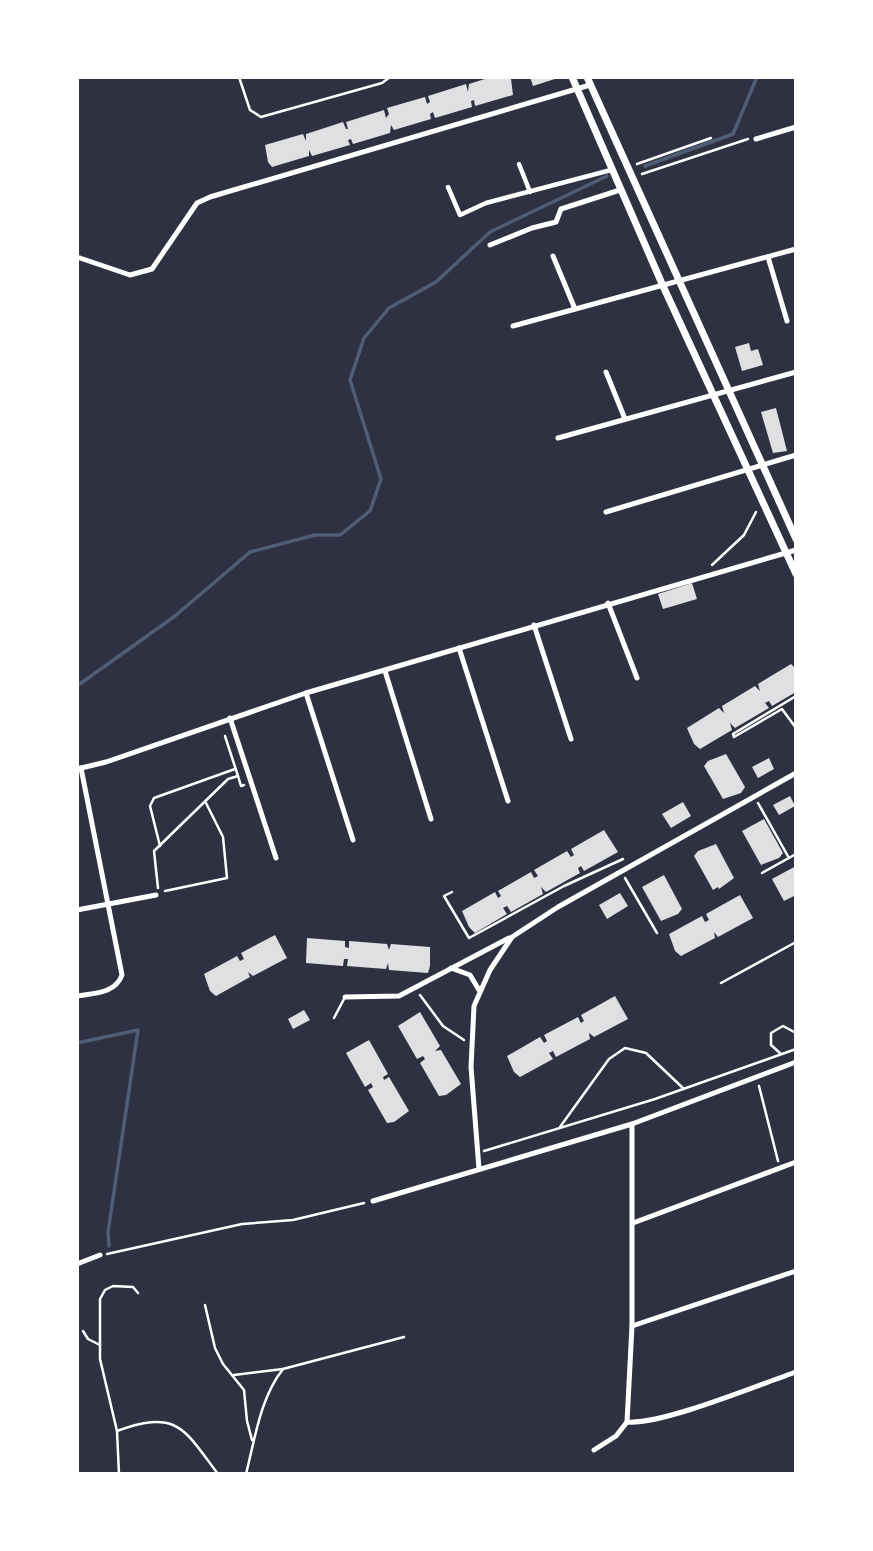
<svg xmlns="http://www.w3.org/2000/svg" width="873" height="1551" font-family="'DM Sans',sans-serif">
<style>
.lines{fill:none;stroke-linecap:round;stroke-linejoin:round}
.stream{stroke:#4f5d75;stroke-width:3.5}
.building{fill:#e0e0e3}
.path{stroke:#fff;stroke-width:2.5}
.service{stroke:#fff;stroke-width:2.5}
.pedestrian{stroke:#fff;stroke-width:4.5}
.minor{stroke:#fff;stroke-width:5}
.tertiary{stroke:#fff;stroke-width:7}
</style>
<rect width="100%" height="100%" fill="#2d3142"/>
<g class="lines">
<g class="stream">
<polyline points="645,166 733,134 757,77"/>
<polyline points="77,686 175,616 250,552 315,535 340,535 370,511 381,479 350,380 364,338 389,308 436,282 490,232 607,176"/>
<polyline points="77,1043 138,1030 108,1232 109,1246"/>
</g>
</g>
<g class="building">
<polygon points="491,77 511,79 513,95 475,106 474,100 471,101 472,107 435,118 433,112 430,114 431,119 394,130 391,125 390,133 353,144 351,139 348,140 350,145 312,156 309,150 309,156 272,167 268,162 265,145 303,134 306,141 306,134 343,122 346,129 348,129 346,122 384,110 386,118 389,114 387,108 425,97 427,104 430,102 428,96 466,84 468,92 469,84"/>
<polygon points="530,77 555,77 555,79 533,86"/>
<polygon points="749,343 751,351 758,349 763,365 742,371 735,347"/>
<polygon points="776,408 787,451 773,453 761,412"/>
<polygon points="692,583 697,599 663,609 658,594"/>
<polygon points="791,664 796,669 796,692 772,706 769,701 765,703 769,708 735,728 730,723 732,730 700,749 694,744 687,728 719,708 724,713 722,706 755,686 760,691 758,684"/>
<polygon points="726,754 745,787 741,793 723,799 704,766 708,761"/>
<polygon points="769,758 774,769 758,778 752,767"/>
<polygon points="790,796 795,806 779,815 773,805"/>
<polygon points="683,802 691,816 671,828 662,814"/>
<polygon points="764,819 783,853 779,858 761,865 742,831"/>
<polygon points="604,830 618,852 584,871 581,866 578,868 580,873 546,892 541,887 543,894 511,912 507,906 503,908 507,914 475,933 469,927 462,911 495,892 498,898 501,896 498,891 531,872 534,878 538,876 534,870 567,851 571,857 574,855 571,849"/>
<polygon points="716,844 734,878 719,889 718,887 713,890 694,856 698,851"/>
<polygon points="796,866 796,895 784,901 772,879"/>
<polygon points="664,875 682,909 678,914 661,921 642,887"/>
<polygon points="620,893 628,906 607,919 599,905"/>
<polygon points="740,895 753,918 718,937 714,932 715,938 681,956 675,951 669,934 702,916 705,922 709,920 706,914"/>
<polygon points="275,935 287,958 253,976 248,972 250,977 216,996 210,991 204,974 237,956 240,961 244,959 241,953"/>
<polygon points="307,938 345,941 345,947 349,948 349,941 387,944 389,950 391,944 430,947 430,966 428,973 389,970 388,963 386,969 347,966 348,959 344,959 343,966 306,963"/>
<polygon points="615,996 628,1019 594,1037 589,1033 590,1039 556,1057 553,1051 549,1053 553,1059 520,1077 514,1072 507,1056 540,1037 544,1043 547,1041 544,1035 578,1017 581,1023 584,1021 581,1015"/>
<polygon points="304,1010 310,1020 293,1029 288,1019"/>
<polygon points="420,1012 440,1046 435,1051 441,1050 461,1084 446,1095 439,1096 420,1063 425,1059 423,1056 417,1059 398,1026"/>
<polygon points="369,1040 388,1074 383,1077 384,1080 389,1077 409,1111 394,1122 387,1123 368,1090 373,1087 371,1083 365,1087 346,1053"/>
</g>
<g class="lines">
<g class="path">
<polyline points="637,164 711,138"/>
<polyline points="642,174 748,139"/>
<polyline points="712,565 744,535 756,512"/>
<polyline points="796,696 733,734 734,737 782,709 796,728"/>
<polyline points="225,736 238,776"/>
<polyline points="758,803 789,858"/>
<polyline points="160,846 150,806 154,798 235,769"/>
<polyline points="762,873 796,854"/>
<polyline points="625,878 657,933"/>
<polyline points="158,888 154,851 228,779 238,776 241,786 244,785"/>
<polyline points="165,891 227,878 223,837 206,803"/>
<polyline points="452,892 444,896 469,938 564,886 623,859"/>
<polyline points="721,983 796,942"/>
<polyline points="420,995 443,1026 464,1040"/>
<polyline points="781,1054 771,1045 771,1033 783,1026 796,1033"/>
<polyline points="759,1086 778,1161"/>
<polyline points="560,1127 609,1059 625,1048 646,1053 684,1089"/>
<polyline points="484,1151 655,1099 796,1049"/>
<polyline points="107,1254 242,1224 293,1220 364,1203"/>
</g>
<g class="service">
<polyline points="239,77 250,110 261,117 382,83 390,77"/>
<polyline points="334,1018 345,997"/>
<polyline points="205,1305 215,1348 223,1364 244,1390 247,1421 252,1440"/>
<polyline points="83,1331 88,1339 100,1345"/>
<polyline points="234,1375 283,1369"/>
<path d="M117,1431C178,1409 184,1429 218,1474"/>
<polyline points="119,1474 117,1431 100,1359 100,1299 105,1290 113,1286 133,1287 138,1293"/>
<path d="M246,1474C255,1439 260,1398 283,1369L404,1337"/>
</g>
<g class="pedestrian">
<polyline points="519,164 530,192"/>
<polyline points="448,187 460,215 486,203 611,170"/>
</g>
<g class="minor">
<polyline points="756,139 796,127"/>
<polyline points="490,245 532,228 556,222 561,209 620,190"/>
<polyline points="553,256 575,309"/>
<polyline points="77,257 130,275 152,269 197,203 210,197 590,85"/>
<polyline points="768,257 787,321"/>
<polyline points="513,326 796,249"/>
<polyline points="606,372 625,419"/>
<polyline points="558,438 796,372"/>
<polyline points="606,512 796,455"/>
<polyline points="608,603 637,678"/>
<polyline points="534,625 571,739"/>
<polyline points="459,648 508,801"/>
<polyline points="385,671 431,819"/>
<polyline points="306,693 353,840"/>
<polyline points="230,718 276,858"/>
<polyline points="77,769 106,762 306,693 796,550"/>
<polyline points="77,910 156,895"/>
<polyline points="451,968 470,975 479,990"/>
<path d="M77,996C94,993 115,994 122,975L81,768"/>
<polyline points="345,997 399,996 509,938"/>
<polyline points="479,1169 471,1067 474,1006 490,970 512,937 558,907 796,773"/>
<polyline points="373,1201 632,1124 796,1062"/>
<polyline points="633,1223 796,1162"/>
<polyline points="77,1264 100,1255"/>
<polyline points="632,1326 796,1271"/>
<polyline points="627,1422 632,1326 632,1124"/>
<path d="M627,1422C662,1425 758,1385 796,1372"/>
<polyline points="594,1450 616,1436 627,1422"/>
</g>
<g class="tertiary">
<polyline points="572,77 663,286 796,574"/>
<polyline points="587,77 796,539"/>
</g>
</g>
<rect width="873" height="1551" fill="none" stroke="#ffffff" stroke-width="158"/>
</svg>
